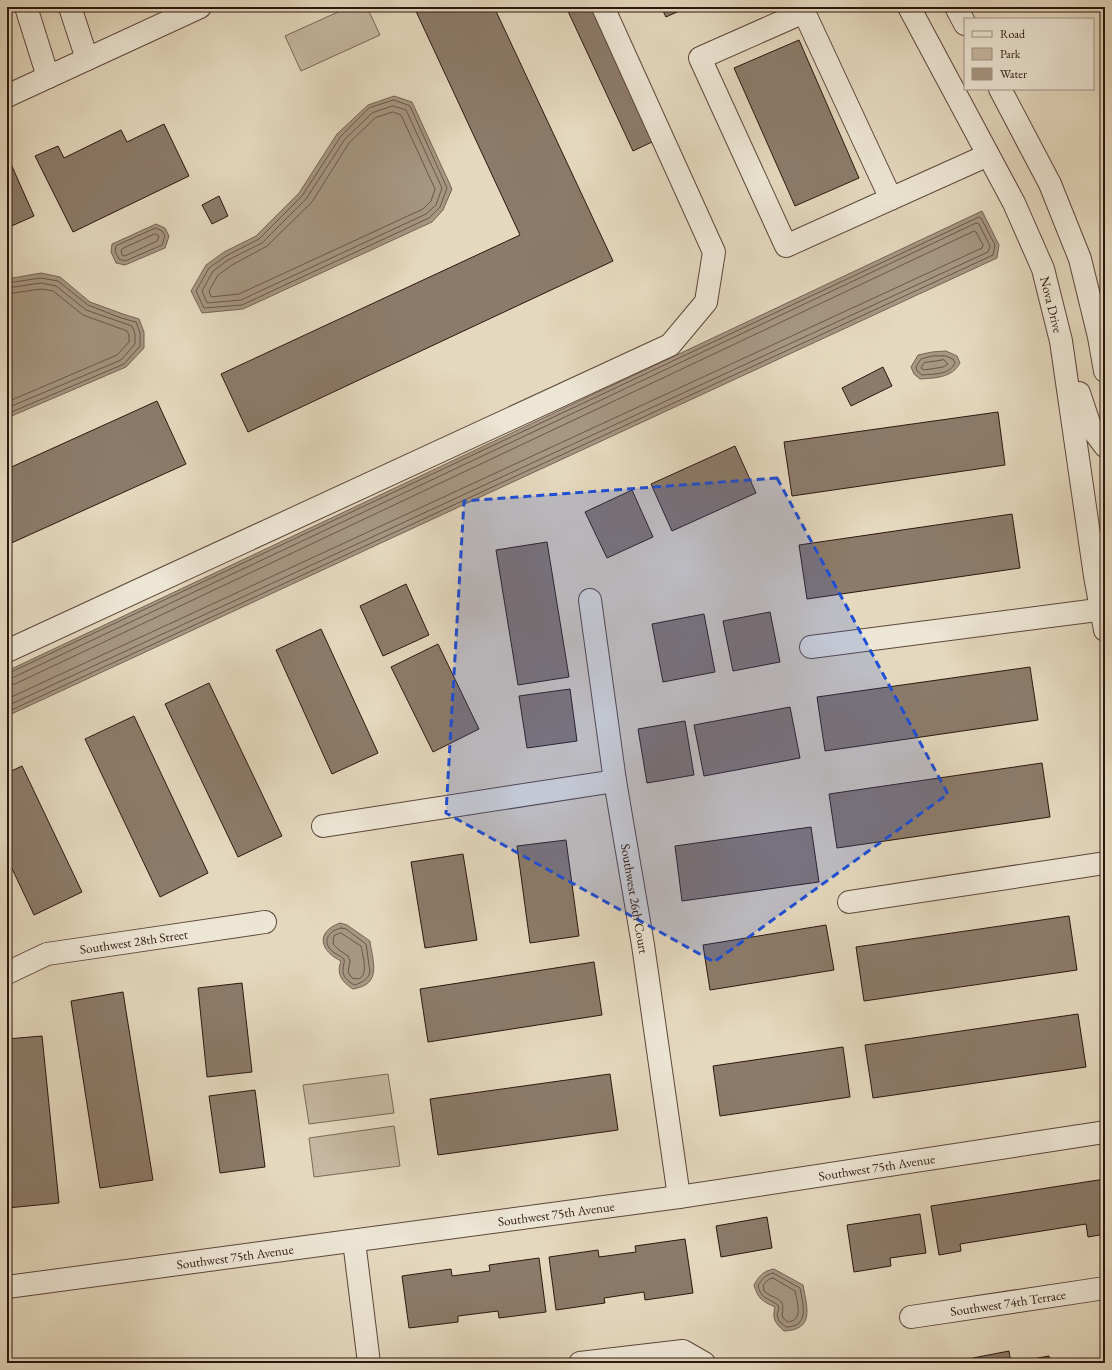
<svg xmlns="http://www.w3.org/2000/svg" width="1112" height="1370" font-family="'EB Garamond',serif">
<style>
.green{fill:#c5b7a0;stroke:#796757}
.water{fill:#a69682;stroke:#766354}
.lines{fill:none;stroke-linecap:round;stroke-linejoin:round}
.shore{stroke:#6a5648;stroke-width:1}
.building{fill:#8c7b6a;stroke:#2d170e}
.minor-casing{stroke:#5b473a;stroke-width:24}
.minor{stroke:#ede6d5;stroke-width:22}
.marked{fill:#1d4ed8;fill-opacity:0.2;stroke:#1d4ed8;stroke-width:3;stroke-dasharray:8 5;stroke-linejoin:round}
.labels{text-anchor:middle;stroke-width:3;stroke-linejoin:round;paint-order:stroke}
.street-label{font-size:13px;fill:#2d170e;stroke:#ede6d5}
</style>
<rect width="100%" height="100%" fill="#e4d8be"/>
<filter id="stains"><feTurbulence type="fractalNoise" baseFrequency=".005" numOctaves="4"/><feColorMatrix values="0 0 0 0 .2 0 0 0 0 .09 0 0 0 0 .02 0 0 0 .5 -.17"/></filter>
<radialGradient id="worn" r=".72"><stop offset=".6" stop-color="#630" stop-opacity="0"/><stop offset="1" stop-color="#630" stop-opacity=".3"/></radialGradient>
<g class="green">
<polygon points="349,7 367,7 380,35 301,71 285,36"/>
<polygon points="388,1074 394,1113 309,1124 303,1085"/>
<polygon points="394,1126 400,1166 314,1177 309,1138"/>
</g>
<g class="water">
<polygon points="394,96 412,102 452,189 443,210 432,222 243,309 202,313 191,291 206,265 224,252 256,236 299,193 337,134 368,105"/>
<polygon points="982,211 999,245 997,258 7,716 7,671"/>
<polygon points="156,224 165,228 169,236 165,248 125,265 116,263 111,252 112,244"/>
<polygon points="41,273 60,277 90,302 123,314 139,319 144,332 144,348 126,367 7,418 7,279"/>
<path d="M946,351L957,356L960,363C952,378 935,378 920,379L914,374L911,367L918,355L932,352Z"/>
<path d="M340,923L347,925L370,941C371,953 379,974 368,983C365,986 358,988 353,989C342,982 336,974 341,961C320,951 315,932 340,923Z"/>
<path d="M774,1269L803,1285C807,1307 815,1330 784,1331C775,1323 772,1319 775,1307C762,1301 758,1299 754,1285C759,1276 763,1271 774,1269Z"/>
</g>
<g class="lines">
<g class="shore">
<polygon points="394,100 410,106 447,188 440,207 429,218 242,305 204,308 196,291 209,268 226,256 259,239 302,196 341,136 369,108"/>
<polygon points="393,106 406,110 442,188 436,205 426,214 241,300 207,303 202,291 213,271 228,260 262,243 306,199 345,139 372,113"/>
<polygon points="393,112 401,115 435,189 431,201 423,209 239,294 211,297 209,291 218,275 232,265 267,246 312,202 349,143 375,118"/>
<polygon points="156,228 162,231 165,236 162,245 125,261 119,259 115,251 116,246"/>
<polygon points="155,234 159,236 157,241 125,256 122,255 121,251 122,249"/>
<polyline points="7,283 41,278 58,281 88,305 121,318 136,322 140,333 140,346 124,364 7,414"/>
<polyline points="7,288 41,283 56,286 86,310 132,326 135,334 135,344 121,360 7,408"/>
<polyline points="7,294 41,289 53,291 83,315 127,331 129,335 129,342 117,355 7,402"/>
<path d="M946,356L953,359L955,363C950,375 933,374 922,375L917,371L916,367L921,359L932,356Z"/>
<polygon points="944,360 948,364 943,367 924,370 921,368 924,363"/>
<polyline points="7,674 979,217 981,218 995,245 993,255 7,712"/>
<polyline points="7,679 12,678 976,223 979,224 990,246 988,252 7,706"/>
<polyline points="7,685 15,684 974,231 976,232 983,245 982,248 7,699"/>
<path d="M341,928L346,929L366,944L370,972C368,980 362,982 355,985C348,982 342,976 343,969C343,964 345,963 344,959C340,955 334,954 330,949C322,939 331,930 341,928Z"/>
<path d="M341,933L361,946C363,956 371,984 352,978L348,972L350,961L348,956L339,950L333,944L334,936Z"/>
<path d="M773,1273L800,1288C803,1304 810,1327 786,1327L779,1321L777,1315L779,1308L778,1305C768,1298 761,1299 758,1286C762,1279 765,1275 773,1273Z"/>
<path d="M773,1278L795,1291C797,1302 804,1320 788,1322L783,1318L782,1315C786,1296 775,1301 764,1291L763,1286C765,1282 768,1279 773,1278Z"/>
</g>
</g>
<g class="building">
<polygon points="414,7 494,7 613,261 248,432 221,374 520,235"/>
<polygon points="566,7 592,7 654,141 633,151"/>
<polygon points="661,7 688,7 666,17"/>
<polygon points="1101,7 1105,7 1105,44"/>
<polygon points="799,40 859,178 795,206 734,68"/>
<polygon points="164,124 189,176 73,232 35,156 58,146 64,158 121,130 127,142"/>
<polygon points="7,155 34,216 7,228"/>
<polygon points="219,196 228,216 212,224 202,205"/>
<polygon points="883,367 892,386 851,406 842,388"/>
<polygon points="157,401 186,464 7,545 7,469"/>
<polygon points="998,412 1005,465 792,496 784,442"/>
<polygon points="735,446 756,493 672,531 651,484"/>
<polygon points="632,490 653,537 607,558 585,512"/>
<polygon points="1012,514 1020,568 807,599 799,545"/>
<polygon points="547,542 569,677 518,685 496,550"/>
<polygon points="406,584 429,635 383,656 360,606"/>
<polygon points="770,612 780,662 733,671 723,621"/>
<polygon points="704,614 715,672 663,682 652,624"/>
<polygon points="321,629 378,753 332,774 276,650"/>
<polygon points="438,644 479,729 433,752 391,667"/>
<polygon points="1030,667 1038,720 825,751 817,697"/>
<polygon points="209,683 282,836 238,857 165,704"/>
<polygon points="570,689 577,741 527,748 519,696"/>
<polygon points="790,707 800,758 704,776 694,725"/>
<polygon points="134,716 208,873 160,897 85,739"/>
<polygon points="685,721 694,775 647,783 638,729"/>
<polygon points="1042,763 1050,817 837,848 829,794"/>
<polygon points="22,766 82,892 34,915 7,858 7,773"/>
<polygon points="811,827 819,882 682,901 675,846"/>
<polygon points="566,840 579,936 530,943 517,846"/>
<polygon points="463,854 477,940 425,948 411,862"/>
<polygon points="1069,916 1077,970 864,1001 856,947"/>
<polygon points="826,925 834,970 710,990 703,945"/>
<polygon points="594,962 602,1015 428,1042 420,989"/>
<polygon points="242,983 252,1072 207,1077 198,988"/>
<polygon points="123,992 153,1180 100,1188 71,1001"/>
<polygon points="1078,1014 1086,1067 873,1098 865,1045"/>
<polygon points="42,1036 59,1203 7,1208 7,1039"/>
<polygon points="843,1047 850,1097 720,1116 713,1066"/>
<polygon points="610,1074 618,1130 438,1155 430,1099"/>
<polygon points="255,1090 265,1167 220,1173 209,1096"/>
<polygon points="1105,1179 1105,1234 1088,1237 1086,1224 960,1244 961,1251 939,1255 931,1206"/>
<polygon points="920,1214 926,1253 890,1258 891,1266 854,1272 847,1225"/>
<polygon points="767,1217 772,1248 721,1257 716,1226"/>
<polygon points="685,1239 693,1293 645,1300 644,1292 604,1298 605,1303 556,1310 549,1257 598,1250 599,1257 636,1252 635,1246"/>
<polygon points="539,1258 546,1312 499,1318 498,1311 458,1316 458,1322 409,1328 402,1276 451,1269 452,1276 490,1271 489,1265"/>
<polygon points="1009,1351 1011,1363 1049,1356 1050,1363 974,1363 973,1358"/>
</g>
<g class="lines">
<defs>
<g id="minor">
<polyline points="26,7 48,77"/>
<polyline points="70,7 87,59"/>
<path id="s1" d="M909,7L1014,203L1043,269L1061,341L1095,576L1105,630"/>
<polyline points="956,7 965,24"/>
<polyline points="1000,89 1050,184 1080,259 1099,337 1105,371"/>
<polyline points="7,96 200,7"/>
<polyline points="891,199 804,12 700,58 786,246 988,155"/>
<polyline points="1079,393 1090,426 1105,446"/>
<path id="s2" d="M590,600L615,781L643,945L679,1197"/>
<polyline points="811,647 1105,609"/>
<polyline points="7,651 670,345 706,302 714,252 603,7"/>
<polyline points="323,826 615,781"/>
<polyline points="849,902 1105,863"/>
<path id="s3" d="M7,973L47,954L265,922"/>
<polyline points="354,1241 369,1363"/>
<path id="s4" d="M7,1287L679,1197L1105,1132"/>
<path id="s5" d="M911,1317L1105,1288"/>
<polyline points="580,1363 683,1351 704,1363"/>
</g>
</defs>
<use href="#minor" class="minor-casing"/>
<use href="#minor" class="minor"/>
</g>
<path class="marked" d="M777,478L948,794L714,962L446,813L464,501Z"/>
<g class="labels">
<g class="street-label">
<text dy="5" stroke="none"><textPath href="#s1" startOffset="331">Nova Drive</textPath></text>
<text dy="5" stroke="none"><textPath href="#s2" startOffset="302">Southwest 26th Court</textPath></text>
<text dy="5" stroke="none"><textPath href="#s3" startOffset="132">Southwest 28th Street</textPath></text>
<text dy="5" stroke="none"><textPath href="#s4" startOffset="878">Southwest 75th Avenue</textPath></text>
<text dy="5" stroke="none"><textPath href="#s4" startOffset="554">Southwest 75th Avenue</textPath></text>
<text dy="5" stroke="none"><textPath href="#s4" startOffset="230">Southwest 75th Avenue</textPath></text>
<text dy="5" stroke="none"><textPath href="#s5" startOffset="98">Southwest 74th Terrace</textPath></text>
</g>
</g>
<rect width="1112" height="1370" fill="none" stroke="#e4d8be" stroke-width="24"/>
<rect x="8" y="8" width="1096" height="1354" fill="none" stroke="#2d170e" stroke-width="2"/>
<rect x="12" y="12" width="1088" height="1346" fill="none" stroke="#2d170e"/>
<rect x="964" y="18" width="130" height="72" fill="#ede6d5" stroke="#a09385"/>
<rect x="972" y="31" width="20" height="6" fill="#ede6d5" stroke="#a09385"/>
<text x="1000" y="38" font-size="12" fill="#2d170e">Road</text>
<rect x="972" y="48" width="20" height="12" fill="#c5b7a0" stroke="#a09385"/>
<text x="1000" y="58" font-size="12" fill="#2d170e">Park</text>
<rect x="972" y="68" width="20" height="12" fill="#a69682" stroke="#a09385"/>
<text x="1000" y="78" font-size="12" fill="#2d170e">Water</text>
<rect width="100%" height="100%" filter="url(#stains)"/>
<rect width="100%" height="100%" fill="url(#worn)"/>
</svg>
